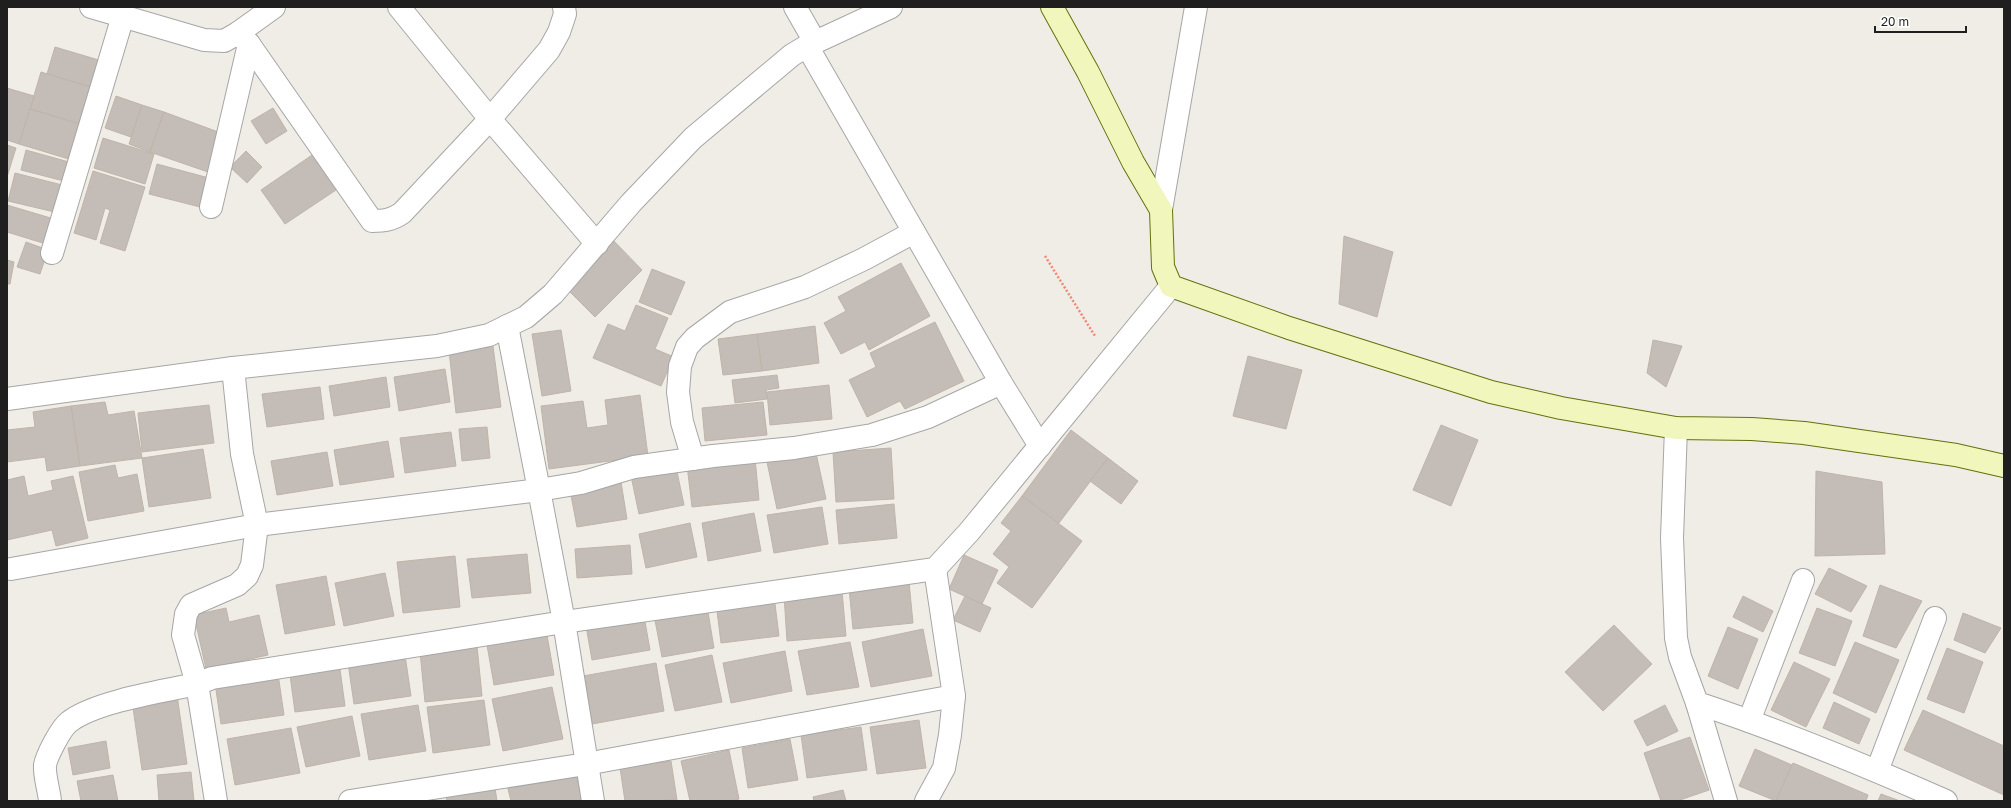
<svg xmlns="http://www.w3.org/2000/svg" width="2011" height="808" font-family="'Golos Text',sans-serif">
<style>
.building{fill:#c4bcb6;stroke:#c0b4a9}
.lines{fill:none;stroke-linecap:round;stroke-linejoin:round}
.street-casing{stroke:#a6a6a6;stroke-width:24}
.secondary-casing{stroke:#62720b;stroke-width:24}
.path{stroke:#f28774;stroke-width:2.5;stroke-dasharray:2 2;stroke-linecap:butt}
.street{stroke:#fff;stroke-width:22}
.secondary{stroke:#f1f6bd;stroke-width:22}
</style>
<rect width="100%" height="100%" fill="#efede6"/>
<g class="building">
<polygon points="55,47 102,61 94,88 47,74"/>
<polygon points="41,72 94,88 83,125 30,109"/>
<polygon points="7,88 34,96 19,144 7,140"/>
<polygon points="116,96 142,105 131,137 105,128"/>
<polygon points="142,105 164,112 150,152 129,144"/>
<polygon points="273,108 287,131 266,144 251,121"/>
<polygon points="30,109 83,125 72,160 19,144"/>
<polygon points="164,112 221,133 208,172 150,152"/>
<polygon points="103,138 154,154 145,184 94,168"/>
<polygon points="7,145 16,148 7,177"/>
<polygon points="26,150 69,162 64,181 21,170"/>
<polygon points="246,151 262,167 247,183 230,167"/>
<polygon points="315,153 339,188 285,224 261,190"/>
<polygon points="157,164 209,178 200,207 149,194"/>
<polygon points="93,171 145,187 125,251 100,243 110,210 105,208 96,240 74,233"/>
<polygon points="15,173 70,187 63,214 8,201"/>
<polygon points="7,205 54,219 46,244 7,232"/>
<polygon points="1344,236 1393,252 1377,317 1339,304"/>
<polygon points="612,239 642,270 595,317 564,286"/>
<polygon points="26,242 48,250 40,274 17,267"/>
<polygon points="7,260 14,262 10,284 7,284"/>
<polygon points="901,263 930,316 869,350 865,342 841,354 824,323 846,311 838,297"/>
<polygon points="652,269 685,282 671,315 639,302"/>
<polygon points="636,305 668,318 655,349 674,357 661,386 593,358 608,324 625,331"/>
<polygon points="935,322 964,381 905,409 900,401 867,417 849,380 876,367 870,353"/>
<polygon points="815,326 819,363 762,371 757,334"/>
<polygon points="561,330 571,391 542,396 532,334"/>
<polygon points="757,334 762,371 723,375 718,339"/>
<polygon points="1653,340 1682,346 1666,387 1647,373"/>
<polygon points="493,346 501,407 456,413 449,351"/>
<polygon points="1248,356 1302,370 1286,429 1233,416"/>
<polygon points="445,369 450,402 399,411 394,377"/>
<polygon points="777,375 779,388 766,390 767,399 735,403 732,380"/>
<polygon points="386,377 390,407 334,416 329,386"/>
<polygon points="829,385 832,419 770,425 767,392"/>
<polygon points="320,387 324,419 267,427 262,394"/>
<polygon points="640,395 648,456 549,469 541,406 583,401 587,428 608,425 605,400"/>
<polygon points="105,402 108,415 134,411 142,458 80,466 71,406"/>
<polygon points="763,402 767,435 705,441 702,408"/>
<polygon points="209,405 214,443 142,452 138,413"/>
<polygon points="71,406 80,466 47,471 45,457 7,462 7,430 35,427 33,412"/>
<polygon points="1441,425 1478,440 1451,506 1413,490"/>
<polygon points="487,427 490,458 462,461 459,429"/>
<polygon points="1071,430 1108,458 1059,523 1022,496"/>
<polygon points="451,432 456,466 405,473 400,438"/>
<polygon points="388,441 394,477 340,485 334,450"/>
<polygon points="891,448 894,499 836,502 833,452"/>
<polygon points="203,449 211,498 149,507 142,458"/>
<polygon points="327,452 333,486 277,495 271,461"/>
<polygon points="816,453 826,499 777,509 767,462"/>
<polygon points="755,458 759,500 692,507 687,465"/>
<polygon points="1108,458 1138,481 1121,504 1090,481"/>
<polygon points="115,465 118,478 137,474 144,511 88,521 79,472"/>
<polygon points="676,467 684,505 639,514 631,476"/>
<polygon points="1816,471 1882,482 1885,554 1815,556"/>
<polygon points="24,476 28,496 53,490 51,481 73,476 88,538 56,546 52,530 7,540 7,480"/>
<polygon points="621,482 627,519 577,527 570,490"/>
<polygon points="1022,496 1082,541 1032,608 997,583 1009,567 993,554 1011,531 1001,523"/>
<polygon points="894,504 897,538 839,544 836,510"/>
<polygon points="822,507 828,544 774,553 767,515"/>
<polygon points="754,513 761,551 708,561 702,523"/>
<polygon points="690,523 697,557 646,568 639,534"/>
<polygon points="630,545 632,574 577,578 575,549"/>
<polygon points="527,554 531,593 472,598 467,559"/>
<polygon points="964,555 998,570 982,604 949,589"/>
<polygon points="455,556 460,607 403,613 397,562"/>
<polygon points="1829,568 1867,586 1851,612 1815,594"/>
<polygon points="385,573 394,616 344,626 335,583"/>
<polygon points="326,576 335,625 285,634 276,585"/>
<polygon points="909,582 913,623 853,629 849,588"/>
<polygon points="1880,585 1922,601 1896,648 1863,636"/>
<polygon points="842,591 846,636 787,641 784,595"/>
<polygon points="774,596 779,636 721,643 716,603"/>
<polygon points="965,596 991,608 980,632 953,620"/>
<polygon points="1743,596 1773,611 1763,632 1733,617"/>
<polygon points="707,606 714,648 662,657 654,615"/>
<polygon points="226,608 229,622 259,615 268,655 206,669 194,615"/>
<polygon points="1817,608 1852,621 1835,666 1799,653"/>
<polygon points="1963,613 2001,628 1985,653 1954,640"/>
<polygon points="644,616 650,650 592,660 586,626"/>
<polygon points="1614,625 1652,664 1603,711 1565,672"/>
<polygon points="1728,627 1758,639 1738,689 1708,676"/>
<polygon points="923,629 932,676 871,687 862,642"/>
<polygon points="547,635 554,675 494,685 487,645"/>
<polygon points="850,642 859,687 807,695 798,651"/>
<polygon points="1855,642 1899,660 1876,713 1833,693"/>
<polygon points="477,646 482,696 425,702 420,652"/>
<polygon points="1947,648 1983,662 1964,713 1927,699"/>
<polygon points="785,651 792,691 731,703 723,663"/>
<polygon points="405,655 411,696 354,704 348,663"/>
<polygon points="712,655 722,702 675,711 665,665"/>
<polygon points="339,662 345,706 295,712 289,668"/>
<polygon points="1794,662 1830,679 1806,727 1771,710"/>
<polygon points="656,663 664,711 592,724 583,676"/>
<polygon points="278,674 284,715 221,724 215,683"/>
<polygon points="552,687 563,739 503,751 492,699"/>
<polygon points="177,695 187,764 142,770 132,701"/>
<polygon points="484,700 490,745 433,753 427,707"/>
<polygon points="1834,702 1870,719 1859,744 1823,728"/>
<polygon points="418,705 426,751 369,760 361,714"/>
<polygon points="1665,705 1678,731 1647,746 1634,721"/>
<polygon points="1923,710 2004,746 2004,795 1904,750"/>
<polygon points="352,716 360,756 306,767 297,727"/>
<polygon points="919,720 926,768 877,774 870,727"/>
<polygon points="861,727 867,770 807,778 801,735"/>
<polygon points="291,728 300,773 235,785 227,739"/>
<polygon points="1690,737 1709,790 1677,801 1661,801 1644,753"/>
<polygon points="790,739 798,780 748,788 742,748"/>
<polygon points="106,741 110,768 73,775 68,748"/>
<polygon points="1755,749 1792,765 1776,801 1739,786"/>
<polygon points="729,750 739,799 731,801 690,801 681,761"/>
<polygon points="671,761 677,800 625,801 620,768"/>
<polygon points="1793,763 1868,795 1866,801 1776,801"/>
<polygon points="576,769 584,801 511,801 507,785"/>
<polygon points="191,772 194,801 159,801 157,775"/>
<polygon points="113,775 118,801 81,801 77,781"/>
<polygon points="495,788 497,801 447,801 446,795"/>
<polygon points="843,790 846,801 814,801 813,797"/>
<polygon points="1881,794 1900,801 1878,801"/>
</g>
<g class="lines">
<defs>
<g id="street">
<polyline points="91,7 204,40 224,41 238,33 274,7"/>
<polyline points="399,7 490,119 597,244"/>
<polyline points="795,7 815,42"/>
<path d="M238,33L249,44L372,221C384,221 392,220 402,213L490,119L549,50L559,32L565,14L564,7"/>
<polyline points="807,46 1001,383 1040,446"/>
<polyline points="211,207 249,44"/>
<polyline points="1161,210 1196,7"/>
<polyline points="52,253 123,16"/>
<polyline points="7,399 233,368"/>
<path d="M1676,428L1672,538L1676,638L1680,657L1697,703C1782,731 1864,765 1946,801"/>
<polyline points="693,459 682,422 678,392 680,366 687,347 695,338 730,312 805,287 864,259 914,232"/>
<polyline points="11,569 257,525 242,454 233,368 437,346 489,335 526,317 553,294 631,203 693,138 792,55 807,46 891,7"/>
<polyline points="1697,703 1726,801"/>
<polyline points="1749,721 1803,580"/>
<polyline points="1877,771 1935,618"/>
<path d="M50,801C49,790 44,775 45,765C47,755 61,728 69,722C94,702 163,691 197,684L183,635L186,614L191,605L237,585L247,576L252,565L257,525L539,490L507,326"/>
<polyline points="216,801 197,684 212,678 564,622 935,569 969,532 1171,286"/>
<polyline points="350,801 586,764 954,696"/>
<polyline points="593,801 564,622 539,490 581,483 634,467 713,456 794,448 872,435 928,417 1001,383"/>
<polyline points="926,801 944,768 950,735 954,696 935,569"/>
</g>
<polyline id="secondary" points="1052,7 1088,72 1133,162 1161,210 1163,267 1171,286 1289,328 1491,392 1561,408 1676,428 1752,429 1804,433 1956,455 2004,466"/>
</defs>
<use href="#street" class="street-casing"/>
<use href="#secondary" class="secondary-casing"/>
<polyline class="path" points="1045,256 1095,336"/>
<use href="#street" class="street"/>
<use href="#secondary" class="secondary"/>
</g>
<rect width="2011" height="808" fill="none" stroke="#1f1f1f" stroke-width="16"/>
<path d="M1875 26v6h91v-6" fill="none" stroke="#1f1f1f" stroke-width="2"/>
<text x="1881" y="26" font-size="12" fill="#1f1f1f" stroke="#ffffff" stroke-width="3" paint-order="stroke">20 m</text>
</svg>
